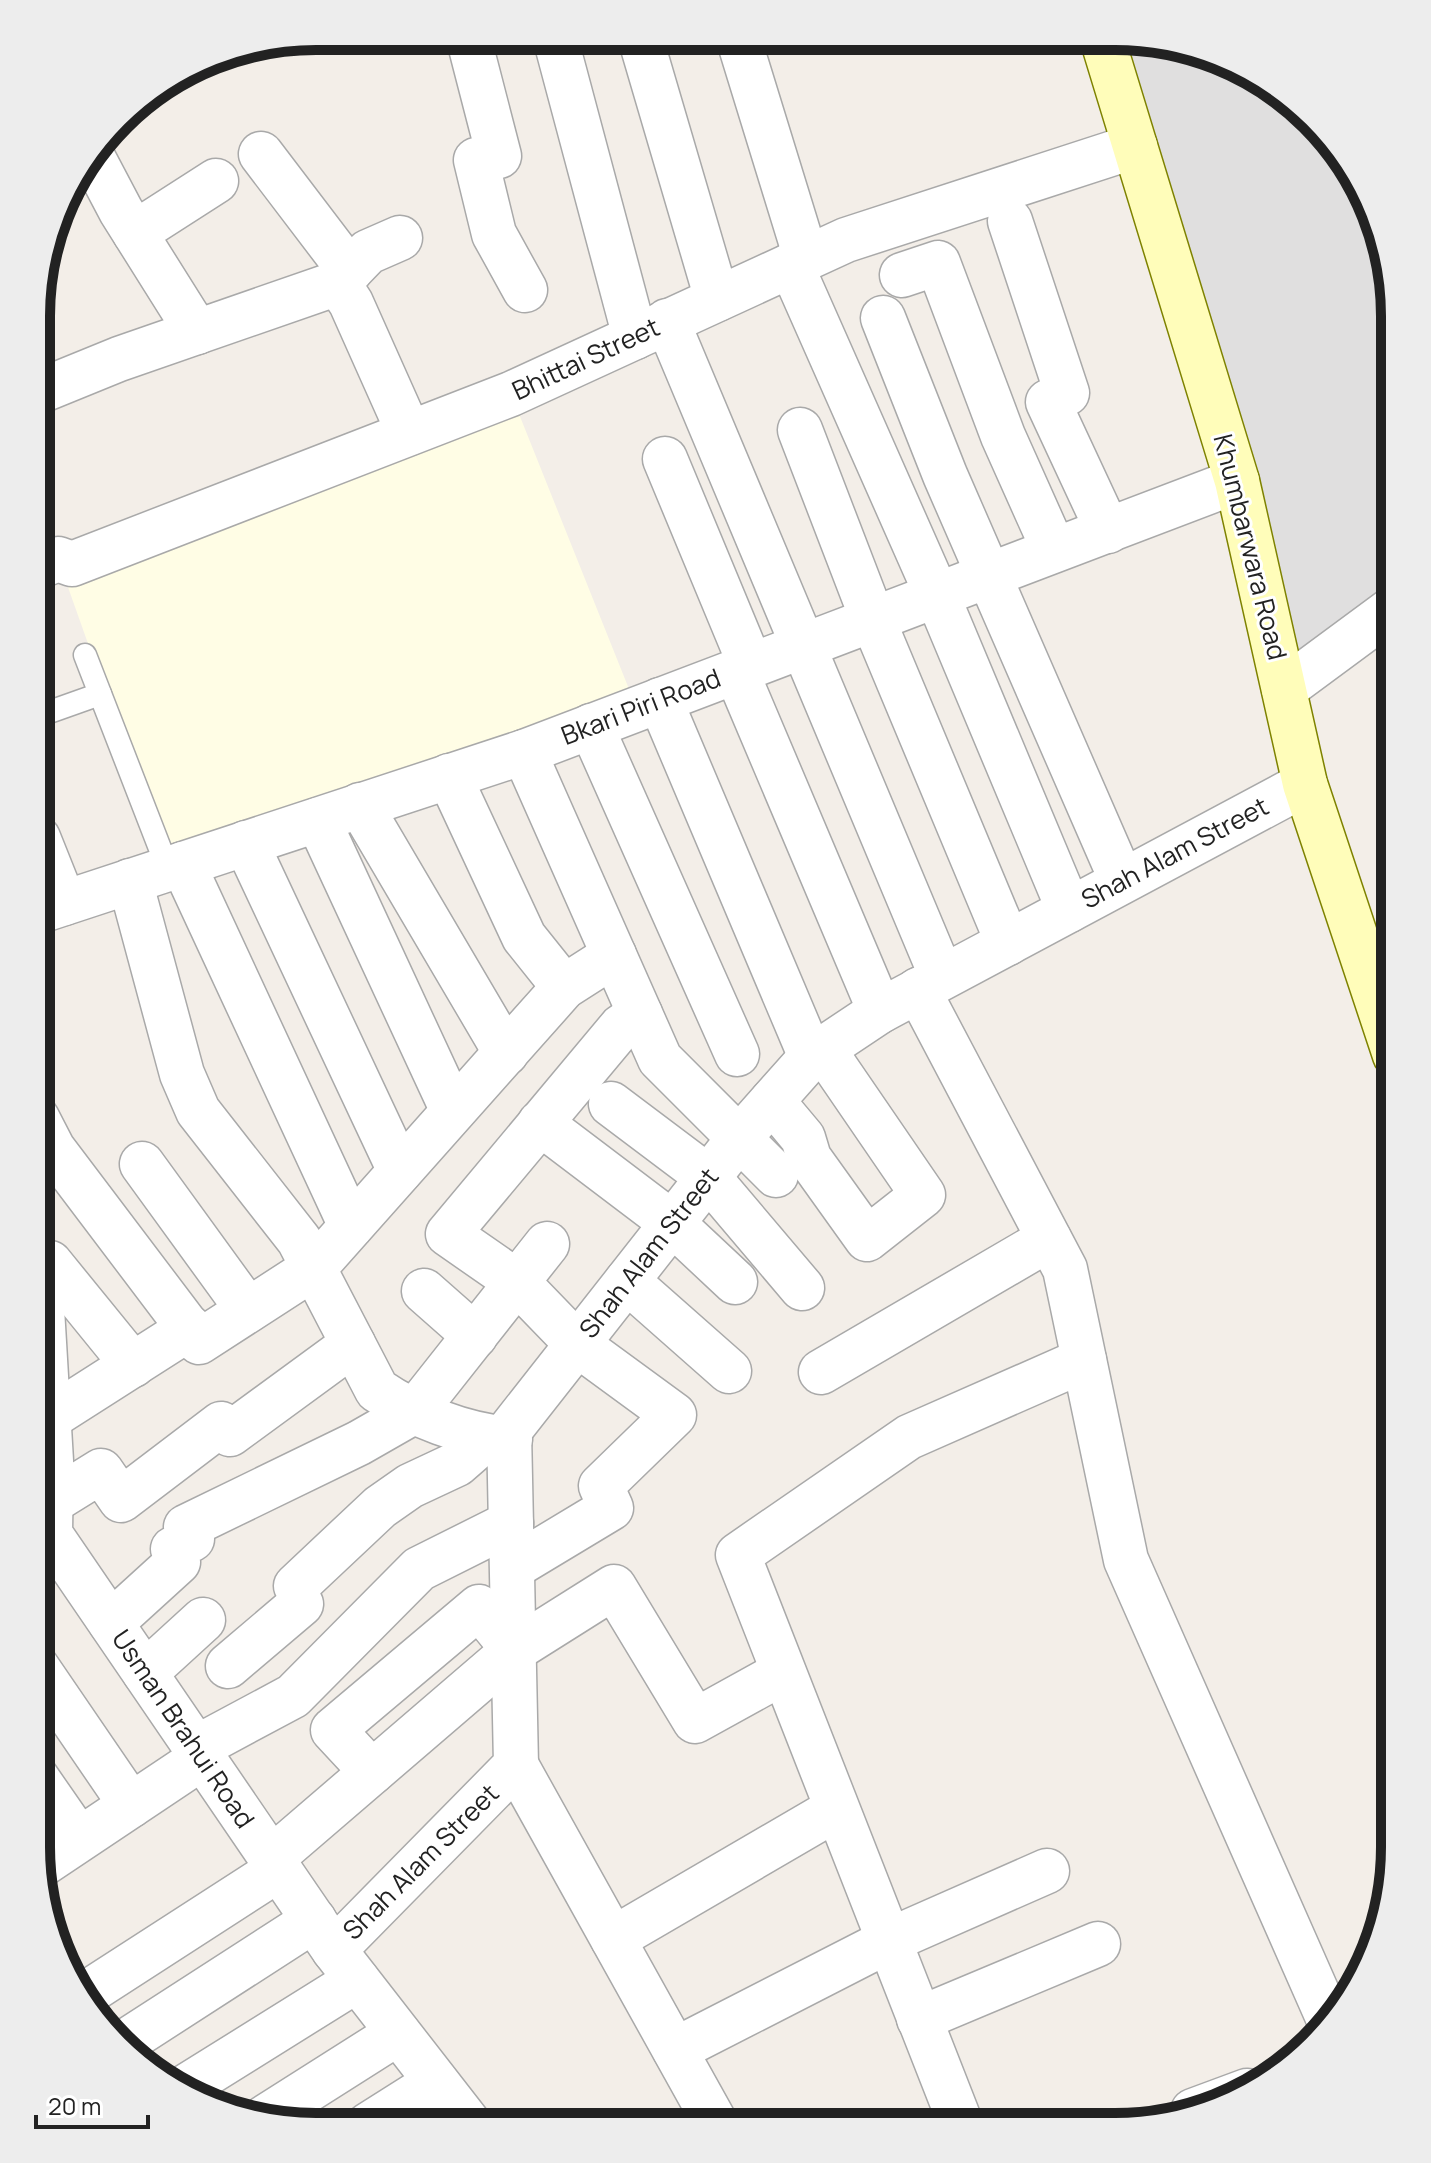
<svg xmlns="http://www.w3.org/2000/svg" width="1431" height="2163" font-family="Manrope,sans-serif">
<style>
.residential{fill:#e0dfdf}
.education{fill:#fffde5}
.lines{fill:none;stroke-linecap:round;stroke-linejoin:round}
.service-casing{stroke:#a9a9a9;stroke-width:25}
.minor-casing{stroke:#a9a9a9;stroke-width:47}
.tertiary-casing{stroke:#a9a9a9;stroke-width:47}
.secondary-casing{stroke:#7e8200;stroke-width:47}
.service{stroke:#fff;stroke-width:22}
.minor{stroke:#fff;stroke-width:44}
.tertiary{stroke:#fff;stroke-width:44}
.secondary{stroke:#fffdba;stroke-width:44}
.labels{text-anchor:middle;stroke-width:6;stroke-linejoin:round;paint-order:stroke}
.street-label{font-size:26px;fill:#222;stroke:#fff}
.rim{fill:none;stroke:#222;stroke-width:10}
</style>
<rect width="100%" height="100%" fill="#f3eee8"/>
<polygon class="residential" points="1102,38 1152,38 1285,94 1373,209 1395,316 1395,607 1284,689"/>
<polygon class="education" points="511,394 637,709 168,869 58,559"/>
<g class="lines">
<defs>
<g id="service">
<polyline points="85,655 168,869"/>
<polyline points="38,716 100,694"/>
</g>
<g id="minor">
<polyline points="468,36 499,156 476,160 494,234 525,290"/>
<polyline points="555,37 635,337"/>
<polyline points="640,37 717,299"/>
<polyline points="738,37 806,258"/>
<polyline points="91,154 121,211 197,332"/>
<polyline points="261,154 350,271"/>
<polyline points="1010,221 1067,393 1048,402 1108,531"/>
<polyline points="135,233 216,181"/>
<polyline points="791,265 937,595 1069,910"/>
<polyline points="902,275 938,263 1003,436 1054,550"/>
<polyline points="338,283 351,303 409,433"/>
<polyline points="883,318 945,475 1122,881"/>
<polyline points="667,321 942,977"/>
<polyline points="38,392 119,359 338,283 368,252 400,238"/>
<polyline points="800,430 873,620 1008,943"/>
<polyline points="665,459 751,666"/>
<polyline points="38,567 58,559 72,564 511,394 846,240 1135,146"/>
<polyline points="736,671 880,1011"/>
<polyline points="660,700 811,1057"/>
<polyline points="591,726 737,1054"/>
<polyline points="524,752 660,1059 776,1175"/>
<polyline points="449,776 524,937 564,987"/>
<polyline points="360,805 506,1053"/>
<polyline points="318,820 453,1111"/>
<polyline points="38,838 64,903"/>
<polyline points="246,843 400,1171"/>
<polyline points="183,864 351,1226"/>
<path d="M130,881L182,1074L198,1111L299,1240L377,1390C415,1416 464,1435 510,1439"/>
<polyline points="918,990 1065,1269 1126,1560 1330,2022"/>
<polyline points="772,1101 803,1138 809,1158 867,1239 923,1195 823,1049"/>
<polyline points="611,1104 708,1177 802,1288"/>
<polyline points="37,1118 53,1149 199,1342 315,1267 564,987 614,955"/>
<polyline points="540,1123 672,1223 735,1282"/>
<polyline points="142,1164 248,1310"/>
<polyline points="37,1266 50,1263 133,1365"/>
<polyline points="627,1281 729,1371"/>
<polyline points="424,1291 475,1336"/>
<polyline points="821,1372 1049,1239"/>
<polyline points="49,1418 190,1328"/>
<polyline points="51,1502 101,1471 121,1500 221,1424 230,1434 353,1344"/>
<polyline points="513,1567 611,1508 601,1486 674,1415 577,1344 517,1282 448,1234 621,1027 640,1014"/>
<polyline points="296,1586 380,1507 410,1486 457,1464 488,1437"/>
<polyline points="111,1623 178,1562 173,1549 192,1539 186,1527 359,1443 415,1411 547,1244"/>
<polyline points="36,1666 131,1805"/>
<polyline points="228,1666 301,1604"/>
<polyline points="145,1673 203,1620"/>
<polyline points="196,1748 293,1696 419,1569 511,1523"/>
<polyline points="516,1765 717,2126"/>
<polyline points="372,1772 333,1730 479,1607 514,1650"/>
<polyline points="36,1777 79,1839"/>
<polyline points="272,1858 514,1650 614,1587 695,1721 782,1673"/>
<polyline points="40,1866 203,1757"/>
<polyline points="613,1939 836,1809"/>
<polyline points="334,1950 516,1765 509,1431 740,1137 811,1057 880,1011 1305,784"/>
<polyline points="87,1993 279,1869"/>
<polyline points="919,2019 1098,1944"/>
<polyline points="125,2042 314,1920"/>
<polyline points="675,2050 888,1941 1047,1871"/>
<polyline points="187,2086 357,1980"/>
<polyline points="1193,2111 1247,2091"/>
<polyline points="264,2118 398,2033"/>
<polyline points="368,2125 436,2082"/>
<polyline points="962,2127 738,1555 909,1437 1084,1360"/>
</g>
<g id="tertiary">
<polyline points="1284,689 1395,607"/>
<polyline points="37,912 524,752 1237,481"/>
<polyline points="37,1282 41,1292 51,1461 50,1534 334,1950 470,2125"/>
</g>
<polyline id="secondary" points="1102,38 1237,481 1305,784 1395,1055"/>
</defs>
<use href="#service" class="service-casing"/>
<use href="#minor" class="minor-casing"/>
<use href="#tertiary" class="tertiary-casing"/>
<use href="#secondary" class="secondary-casing"/>
<use href="#service" class="service"/>
<use href="#minor" class="minor"/>
<use href="#tertiary" class="tertiary"/>
<use href="#secondary" class="secondary"/>
</g>
<g class="labels">
<g class="street-label">
<text transform="translate(586 359) rotate(-25)" y="9">Bhittai Street</text>
<text transform="translate(1250 547) rotate(76)" y="9">Khumbarwara Road</text>
<text transform="translate(641 707) rotate(-21)" y="9">Bkari Piri Road</text>
<text transform="translate(1175 853) rotate(-28)" y="9">Shah Alam Street</text>
<text transform="translate(649 1253) rotate(-52)" y="9">Shah Alam Street</text>
<text transform="translate(183 1729) rotate(56)" y="9">Usman Brahui Road</text>
<text transform="translate(421 1862) rotate(-45)" y="9">Shah Alam Street</text>
</g>
</g>
<path d="M0 0H1431V2163H0ZM316 50H1115A266 266 0 0 1 1381 316V1847A266 266 0 0 1 1115 2113H316A266 266 0 0 1 50 1847V316A266 266 0 0 1 316 50Z" fill="#ededed" fill-rule="evenodd"/>
<path class="rim" d="M316 50H1115A266 266 0 0 1 1381 316V1847A266 266 0 0 1 1115 2113H316A266 266 0 0 1 50 1847V316A266 266 0 0 1 316 50Z"/>
<path d="M36 2115v12h112v-12" fill="none" stroke="#222222" stroke-width="4"/>
<text x="48" y="2115" font-size="24" fill="#222222" stroke="#ffffff" stroke-width="6" paint-order="stroke">20 m</text>
</svg>
